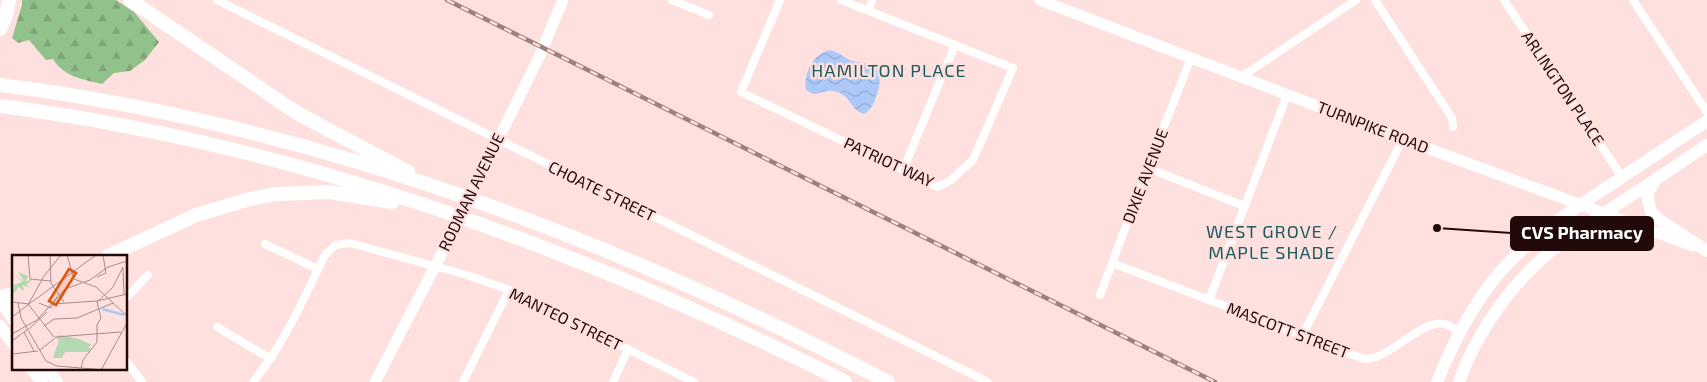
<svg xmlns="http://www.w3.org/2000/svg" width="1707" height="382" font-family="'Exo 2',sans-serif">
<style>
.forest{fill:url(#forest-firs)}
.water{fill:url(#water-waves)}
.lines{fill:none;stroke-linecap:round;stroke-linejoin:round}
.street{stroke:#fff;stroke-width:8}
.secondary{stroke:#fff;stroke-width:11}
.primary{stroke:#fff;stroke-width:12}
.highway{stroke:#fff;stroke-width:14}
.rail-casing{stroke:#9b807f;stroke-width:4.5}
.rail{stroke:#fee1df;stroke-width:2.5;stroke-dasharray:8;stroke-linecap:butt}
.labels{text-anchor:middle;stroke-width:5;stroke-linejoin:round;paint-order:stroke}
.street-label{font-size:16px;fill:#220a0a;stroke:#fee1df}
.neighbourhood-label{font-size:18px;letter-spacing:1px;fill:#205b5f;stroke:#fee1df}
.inset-river{fill:none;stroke:#adc9f9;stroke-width:2.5}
.inset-road{fill:none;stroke:#a68b8a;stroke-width:1}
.view{fill:#de550c;fill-opacity:0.15;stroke:#de550c;stroke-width:2.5}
.inset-edge{fill:none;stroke:#220a0a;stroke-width:2.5}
.leader{fill:none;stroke:#220a0a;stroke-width:2}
.callout-dot{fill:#220a0a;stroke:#fee1df;stroke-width:2}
.callout{fill:#220a0a;stroke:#220a0a;stroke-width:2}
.callout-label{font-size:18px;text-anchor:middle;font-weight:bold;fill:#fff}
</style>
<defs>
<pattern id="forest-firs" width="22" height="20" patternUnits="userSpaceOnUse" patternTransform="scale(1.25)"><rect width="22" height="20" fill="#92c28b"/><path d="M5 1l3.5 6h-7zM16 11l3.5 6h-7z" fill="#7ea577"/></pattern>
<pattern id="water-waves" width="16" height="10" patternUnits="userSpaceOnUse" patternTransform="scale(1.25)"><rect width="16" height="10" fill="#adc9f9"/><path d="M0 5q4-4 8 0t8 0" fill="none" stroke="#95abd4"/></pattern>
</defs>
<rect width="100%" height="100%" fill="#fee1df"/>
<path class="forest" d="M22,0H116L134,12L159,42L145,60L130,71L114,73L102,84C82,79 64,77 53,59L46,60L29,40L18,43L12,38L22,5Z"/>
<path class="water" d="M830,50C839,52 844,58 852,61C857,63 863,62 868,64C882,68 881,83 877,94C874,102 872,110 864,114C849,110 851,93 833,91C825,90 820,94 813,94L806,90C803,73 814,53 830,50Z"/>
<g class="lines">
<g class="street">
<polyline points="217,0 988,382"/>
<polyline points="672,0 709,15"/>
<polyline points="780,0 741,92 938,187 951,180 973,160 1013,68 841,0"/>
<polyline points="1375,0 1452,118 1453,127"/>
<polyline points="1504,0 1622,177"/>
<polyline points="1633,0 1707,112"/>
<polyline points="869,10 872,0"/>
<polyline points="1241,77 1356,0"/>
<polyline points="1148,168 1244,206"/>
<polyline points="903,170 955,45"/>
<polyline points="265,244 318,269"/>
<path d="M1112,263L1364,359C1396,360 1432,301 1458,333"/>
<polyline points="1100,295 1153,154 1191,58"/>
<polyline points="126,298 148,275"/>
<polyline points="1209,300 1287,95"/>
<polyline points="217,327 271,359"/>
<polyline points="1302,336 1403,139"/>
<polyline points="126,361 142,382"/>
<path d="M253,382C284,344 304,298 325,255L336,245L350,243L467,275L509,290L694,382"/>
<polyline points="463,382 509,290"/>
<polyline points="613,382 628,349"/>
</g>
<g class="secondary">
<polyline points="1040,0 1424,147 1693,246"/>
<polyline points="375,382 445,247 539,57 563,0"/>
</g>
<g class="primary">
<polyline points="1655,180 1647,195 1651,212 1658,219 1707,251"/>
<polyline points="0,300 14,320"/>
<polyline points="0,326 14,345"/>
<polyline points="31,368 42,382"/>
<polyline points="47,368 57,382"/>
<path d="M1437,382C1452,345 1469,311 1494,279C1526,240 1570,211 1612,184C1643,163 1675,142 1707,121"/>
<path d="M1459,382C1474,340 1499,302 1530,270C1556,244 1588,224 1618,204C1648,185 1677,165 1707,145"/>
</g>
<g class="highway">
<polyline points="130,0 297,113 408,172"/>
<polyline points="0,29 7,12 9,0"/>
<path d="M0,85C312,124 610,238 888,382"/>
<path d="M0,106C296,144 580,248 845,382"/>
<polyline points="108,256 196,215 250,199 276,194 329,192 392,202"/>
<polyline points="0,297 14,294"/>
</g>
<defs>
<polyline id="rail" points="447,0 1215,382"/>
</defs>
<use href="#rail" class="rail-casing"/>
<use href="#rail" class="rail"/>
</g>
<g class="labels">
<g class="street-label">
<text transform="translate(1563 88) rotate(56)" y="6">ARLINGTON PLACE</text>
<text transform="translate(1373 127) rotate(21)" y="6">TURNPIKE ROAD</text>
<text transform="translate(889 162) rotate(25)" y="6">PATRIOT WAY</text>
<text transform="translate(1145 176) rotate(-69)" y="6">DIXIE AVENUE</text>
<text transform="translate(602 191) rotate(26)" y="6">CHOATE STREET</text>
<text transform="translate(471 192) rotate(-64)" y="6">RODMAN AVENUE</text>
<text transform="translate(566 319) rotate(26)" y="6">MANTEO STREET</text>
<text transform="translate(1288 330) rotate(21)" y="6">MASCOTT STREET</text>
</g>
<g class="neighbourhood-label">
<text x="889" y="77">HAMILTON PLACE</text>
<text x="1272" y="238">WEST GROVE /<tspan x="1272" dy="21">MAPLE SHADE</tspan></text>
</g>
</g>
<g transform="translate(12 255)">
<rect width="115" height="115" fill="#fee1df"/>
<path d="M47,80L67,84L80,90L76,92L79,94L77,97H53L50,103H41L47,85L44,83Z" fill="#b4d8af"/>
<path d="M6,17L16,21L14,26L20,25L14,30L19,33L10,30L12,34L11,36L7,32L0,40L2,30L10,27L7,23L13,27Z" fill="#b4d8af"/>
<path class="inset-river" d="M90,54L112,60"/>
<path class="inset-road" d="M16,0L18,24L39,26M38,0L39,28L52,47M55,0L62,24L84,32L115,61M111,13L112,39M85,22L94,18L91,0M0,47L17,49L84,0M6,48L9,63L34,106L45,111L93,115M27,48L39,53L45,42M16,49L42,82M40,49L85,46L115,39M0,62L16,50L32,21L49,0M32,71L42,64L65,63L101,48M17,74L35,57M12,77L22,96M0,79L25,65L53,34L78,25L96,12L115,6M43,82L109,77M0,86L16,74M28,95L43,83M0,99L26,96M69,113L71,105L85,87V70L89,63L85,47L101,32L111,12M89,115L115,68"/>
<path class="view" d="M57,14L64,18L44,50L37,46Z"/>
<rect width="115" height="115" class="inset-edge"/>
</g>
<path class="leader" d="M1437 228L1511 233"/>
<circle class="callout-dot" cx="1437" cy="228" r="5"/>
<rect class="callout" x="1511" y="217" width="142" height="33" rx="5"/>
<g class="callout-label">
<text x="1582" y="239">CVS Pharmacy</text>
</g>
</svg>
